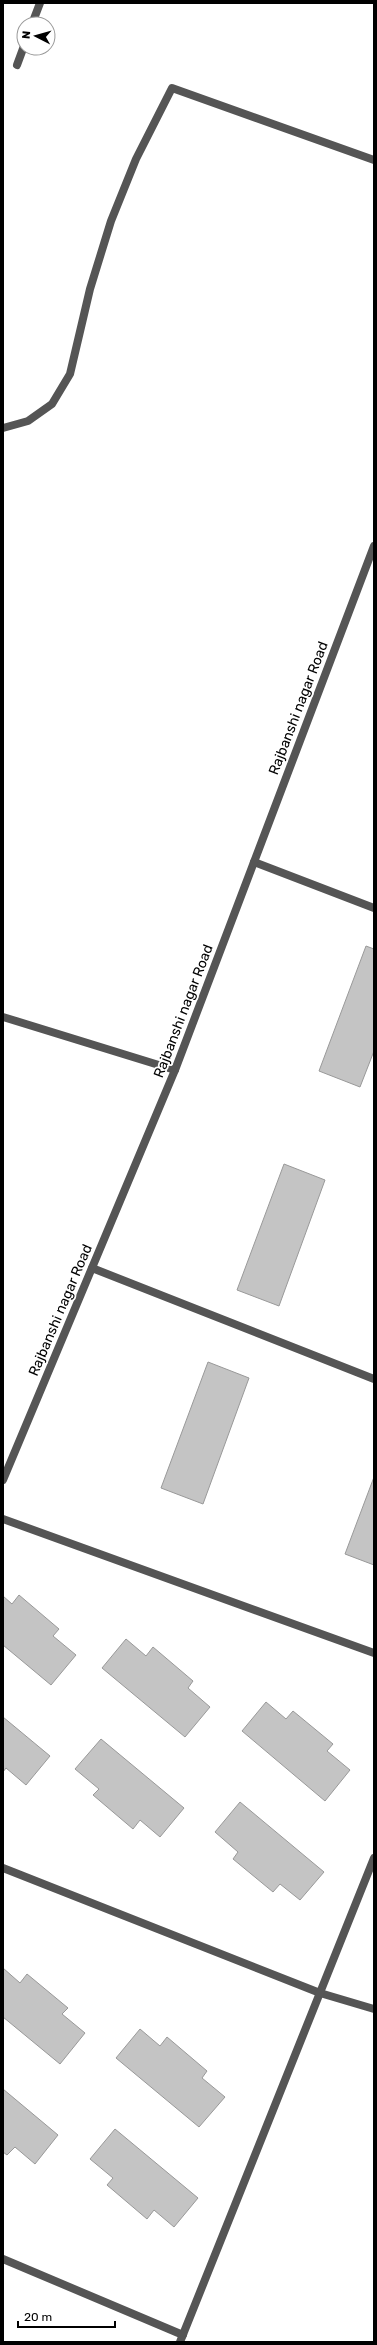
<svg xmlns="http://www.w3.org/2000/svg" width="377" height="2345" font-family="Rubik,sans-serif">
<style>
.building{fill:#c4c4c4;stroke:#999}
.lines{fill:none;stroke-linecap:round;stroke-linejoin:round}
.minor{stroke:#555;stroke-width:8}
.tertiary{stroke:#555;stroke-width:8}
.labels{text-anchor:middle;stroke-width:3.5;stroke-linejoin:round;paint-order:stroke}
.street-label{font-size:14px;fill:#000;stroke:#fff}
</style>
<rect width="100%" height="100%" fill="#fff"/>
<g class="building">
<polygon points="366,946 374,949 374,1051 360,1087 319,1071"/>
<polygon points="284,1164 325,1180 279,1306 237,1290"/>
<polygon points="208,1362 249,1378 203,1504 161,1488"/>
<polygon points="374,1477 374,1565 345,1554"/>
<polygon points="19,1595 59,1629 53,1636 76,1655 51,1685 3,1645 3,1596 12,1604"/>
<polygon points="126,1639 146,1656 153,1647 193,1681 188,1688 210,1707 185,1737 102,1668"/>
<polygon points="266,1702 286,1719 293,1711 333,1744 327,1751 350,1770 325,1801 242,1731"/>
<polygon points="3,1717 50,1756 26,1785 6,1768 3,1772"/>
<polygon points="101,1739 184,1808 160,1837 140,1820 133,1829 93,1795 99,1789 75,1769"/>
<polygon points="240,1802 324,1872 300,1900 280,1884 273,1892 233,1859 238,1852 215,1832"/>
<polygon points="3,1968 20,1983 27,1974 68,2008 62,2014 85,2033 60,2064 3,2017"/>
<polygon points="140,2029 160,2046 167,2037 207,2071 202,2078 225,2097 199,2127 116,2058"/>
<polygon points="3,2089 58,2135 35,2164 15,2147 7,2155 3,2152"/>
<polygon points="115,2129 198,2198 174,2227 154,2210 147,2219 107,2185 113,2178 90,2159"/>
</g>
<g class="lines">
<g class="minor">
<polyline points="32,24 40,3"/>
<polyline points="17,65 24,46"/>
<polyline points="3,428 28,421 52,404 70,374 90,289 111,221 136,159 172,88 374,160"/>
<polyline points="254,862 374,908"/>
<polyline points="3,1017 175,1070"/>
<polyline points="92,1268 374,1379"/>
<polyline points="3,1519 374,1653"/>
<polyline points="3,1868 320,1993 374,2009"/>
<polyline points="3,2259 183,2335"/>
<polyline points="180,2342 374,1858"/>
</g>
<polyline class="tertiary" points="3,1480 175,1070 374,546"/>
</g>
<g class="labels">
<g class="street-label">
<text transform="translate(298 708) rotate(-69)" y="5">Rajbanshi nagar Road</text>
<text transform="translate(183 1011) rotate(-69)" y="5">Rajbanshi nagar Road</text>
<text transform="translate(60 1310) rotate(-67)" y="5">Rajbanshi nagar Road</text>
</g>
</g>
<rect width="377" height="2345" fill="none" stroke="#000000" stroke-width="8"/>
<g transform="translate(36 36) rotate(276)"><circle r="19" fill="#ffffff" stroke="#999999"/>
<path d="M0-3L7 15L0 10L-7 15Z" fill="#000000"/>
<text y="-6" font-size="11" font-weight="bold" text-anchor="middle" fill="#000000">N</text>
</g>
<path d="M18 2321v6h97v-6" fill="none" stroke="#000000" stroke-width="2"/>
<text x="24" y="2321" font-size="12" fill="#000000" stroke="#ffffff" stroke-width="3" paint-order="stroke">20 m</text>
</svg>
